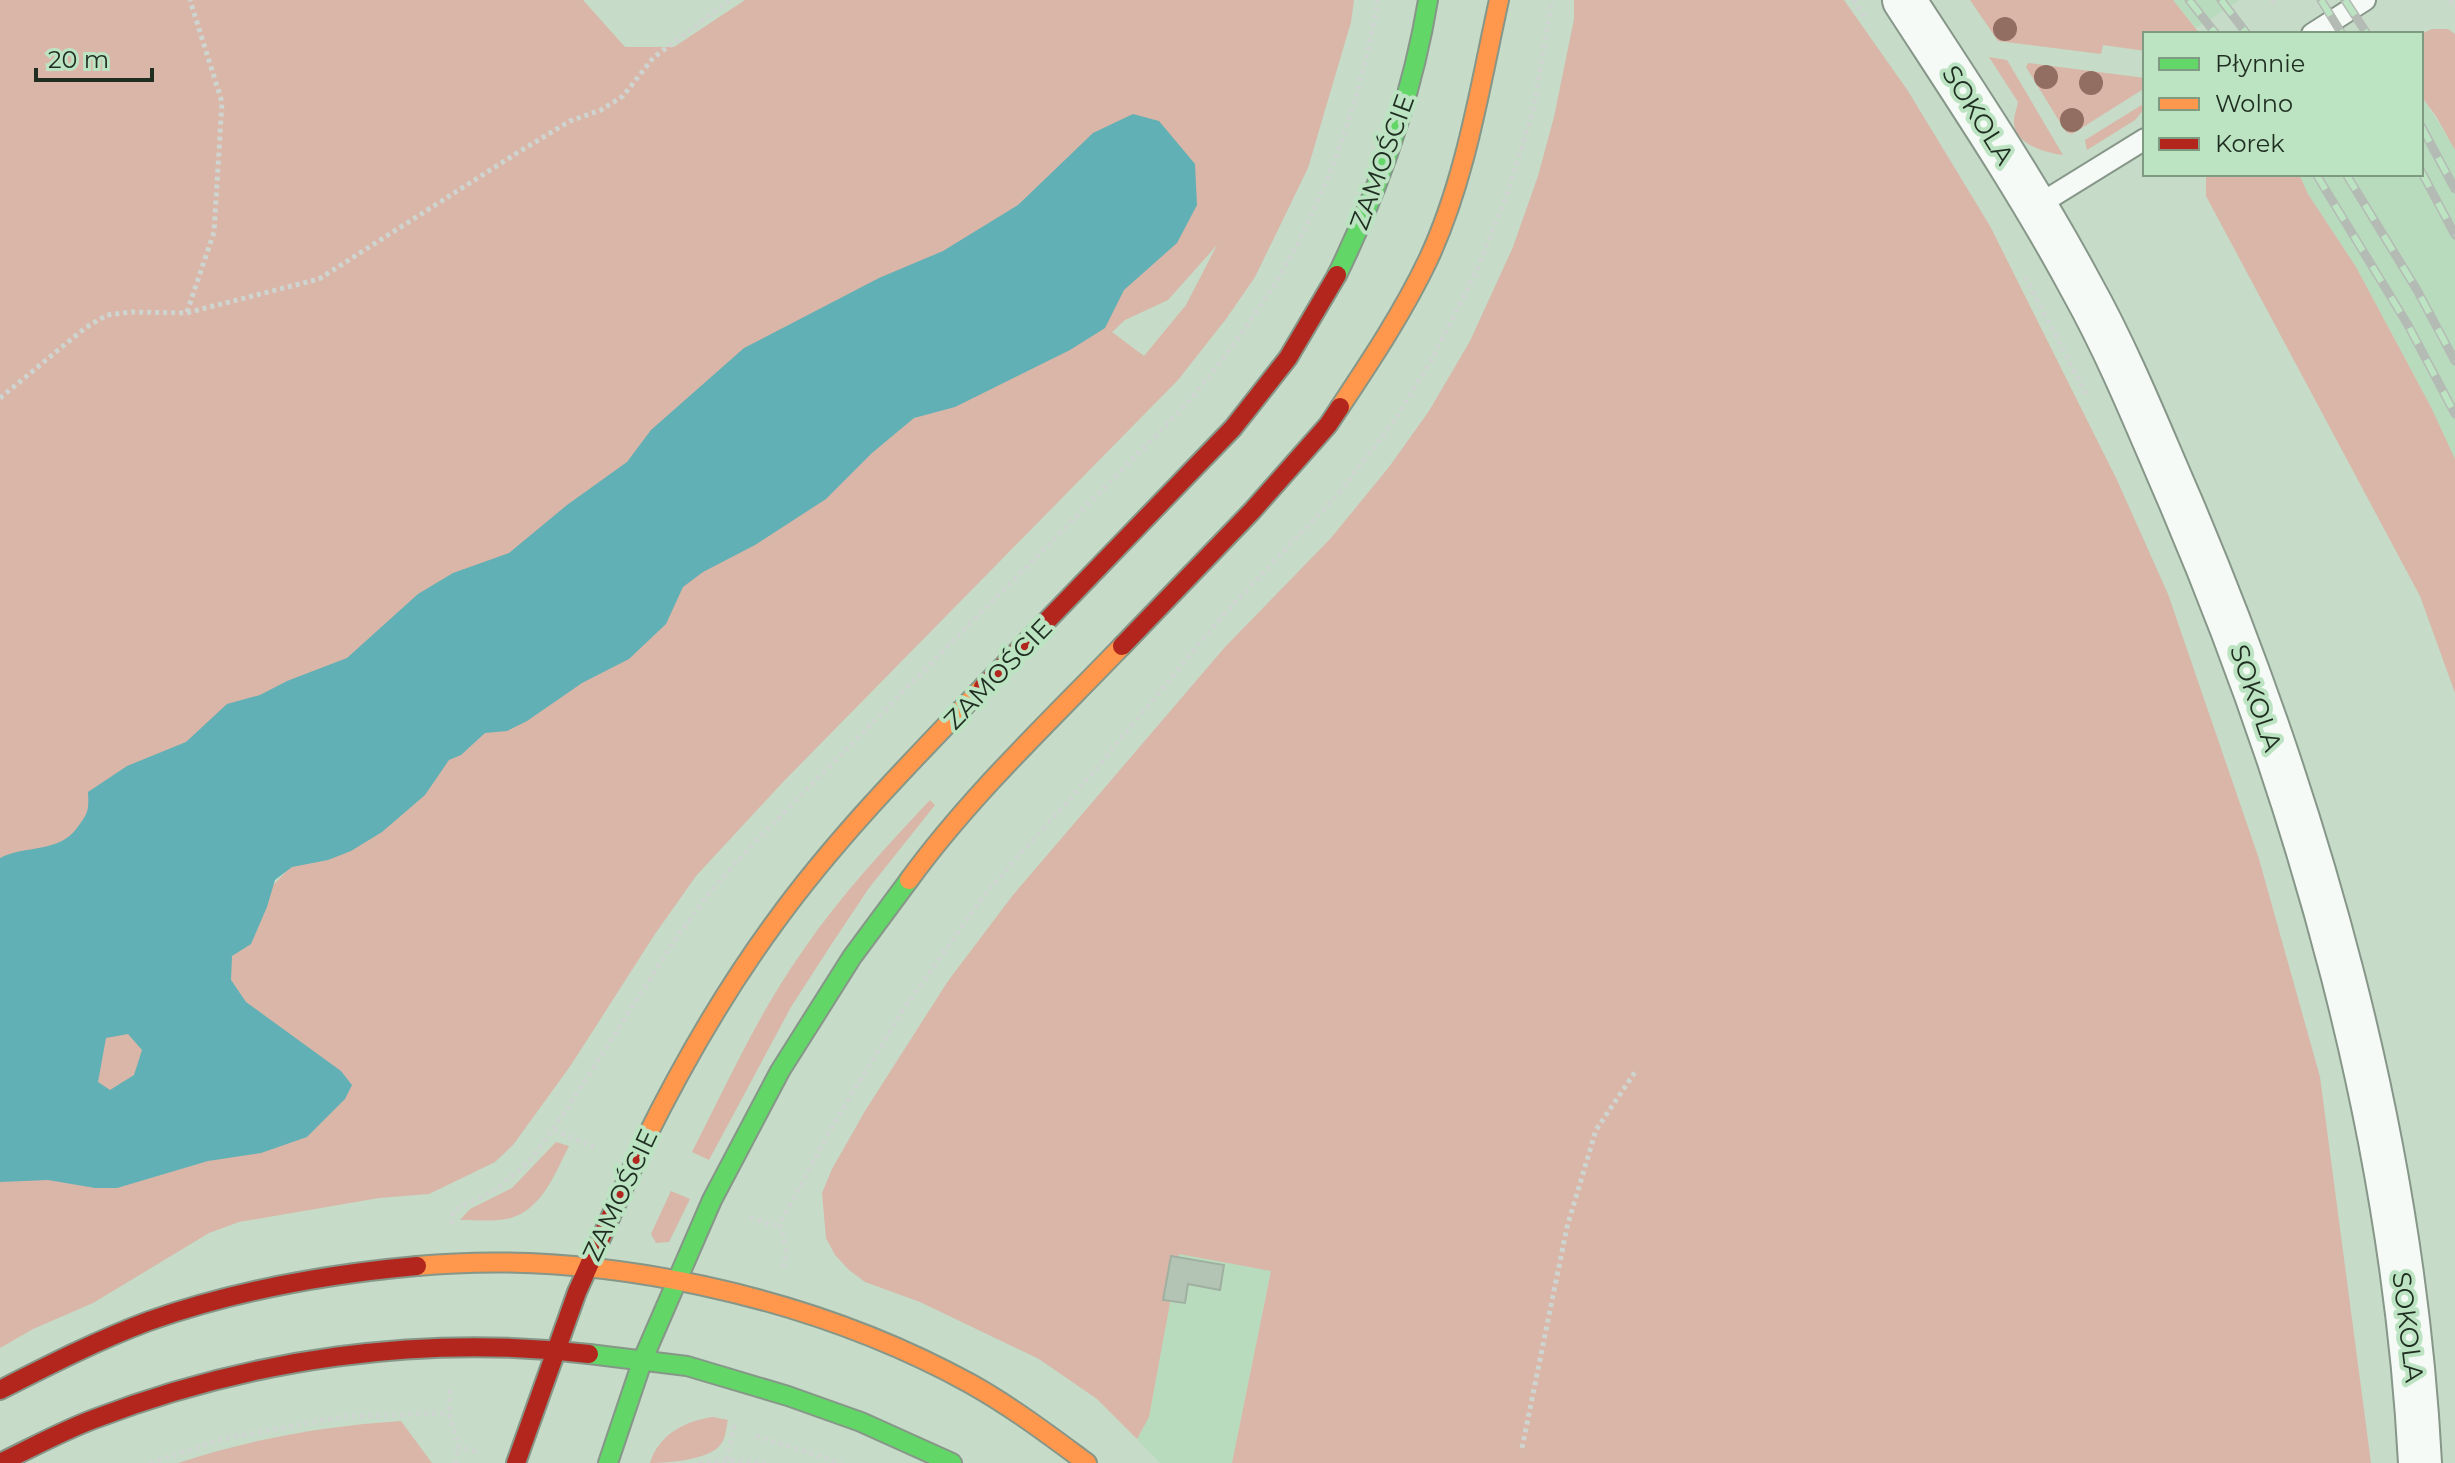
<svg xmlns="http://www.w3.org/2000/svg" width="2455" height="1463" font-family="Montserrat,sans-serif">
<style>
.built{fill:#b9dbbd}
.green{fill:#d9b6a7;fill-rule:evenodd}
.water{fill:#61b0b5;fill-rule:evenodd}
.building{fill:#b3c4b5;stroke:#9fb0a1;stroke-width:2}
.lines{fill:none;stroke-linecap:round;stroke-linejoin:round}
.lane-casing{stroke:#869688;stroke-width:24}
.street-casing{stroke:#869688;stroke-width:46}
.fast-casing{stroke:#869688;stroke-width:22}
.slow-casing{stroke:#869688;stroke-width:22}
.jam-casing{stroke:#869688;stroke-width:22}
.path{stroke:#ced5d0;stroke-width:5;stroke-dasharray:4 4;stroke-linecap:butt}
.lane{stroke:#f6faf7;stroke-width:20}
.street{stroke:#f6faf7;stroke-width:42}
.fast{stroke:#63d668;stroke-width:18}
.slow{stroke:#ff974d;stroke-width:18}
.jam{stroke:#b3261e;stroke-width:18}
.rail-casing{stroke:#b4bab4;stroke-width:9}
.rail{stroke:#bde4c2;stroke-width:6;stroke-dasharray:18;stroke-linecap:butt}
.tree{fill:#926d62}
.labels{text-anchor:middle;stroke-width:8;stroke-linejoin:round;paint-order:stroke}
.street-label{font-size:26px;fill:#1f2e21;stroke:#bde4c2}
</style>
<rect width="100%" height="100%" fill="#c6dbc8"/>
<g class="built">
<polygon points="2173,0 2240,0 2196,28"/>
<polygon points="2421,96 2455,148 2455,459 2431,407 2356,267 2308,194 2299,174 2421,174"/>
<polygon points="1179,1253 1271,1271 1232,1463 1160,1463 1137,1439 1149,1417 1170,1301 1163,1300"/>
</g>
<g class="green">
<path d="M0,0H583L625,47H674L745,0H1354L1351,22L1308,168L1255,277L1226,319L1178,380L783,782L696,876L655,934L571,1065L513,1145L495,1162L429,1194L379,1198L239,1222L209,1233L93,1303L33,1329L0,1348ZM1217,245L1186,305L1144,356L1112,332L1125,320L1168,300ZM304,853L254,905L47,889Z"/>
<polygon points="1574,0 1844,0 1908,91 1990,226 2117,480 2168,594 2259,859 2320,1077 2371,1463 1232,1463 1271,1271 1179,1254 1149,1417 1137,1439 1097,1399 1039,1359 920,1302 865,1282 849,1270 835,1255 826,1238 822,1193 832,1169 865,1111 948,981 1013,895 1225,647 1331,538 1389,467 1429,411 1470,341 1513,247 1538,176 1554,117 1574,19"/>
<polygon points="1970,0 2173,0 2200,34 2145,34 2145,51 2103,45 2101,54 1998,41"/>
<polygon points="2432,29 2448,29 2455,34 2455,150 2436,116 2421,96 2421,34"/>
<path d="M1989,57L2007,60L2063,155C2046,153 2013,144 2014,121C2014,115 2017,108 2018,102Z"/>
<polygon points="2028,63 2145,78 2145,88 2072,134 2066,132 2026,67"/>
<polygon points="2145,103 2145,108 2135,120 2087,150 2085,140"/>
<polygon points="2206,174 2299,174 2308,194 2356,267 2431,407 2455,459 2455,693 2420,596 2206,196"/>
<path d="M930,800L935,805L869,888L829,948L791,1007L709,1160L692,1152C727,1084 759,1012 804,949C841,895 885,848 930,800Z"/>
<path d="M556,1142L569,1146C555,1173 543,1208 511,1218C496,1222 475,1220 460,1220L470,1209L512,1188Z"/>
<polygon points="671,1191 690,1199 669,1242 656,1243 651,1234"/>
<path d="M713,1417L728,1420C726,1427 726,1438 721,1444C710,1460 668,1463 650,1463C659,1434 685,1421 713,1417Z"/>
<path d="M401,1421L432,1463H178C250,1439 325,1426 401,1421Z"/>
</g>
<path class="water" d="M1133,114L1159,121L1195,164L1197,205L1177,243L1124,290L1105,328L1070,350L955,407L914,418L872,453L826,499L755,545L703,572L683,587L666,624L629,659L582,683L527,721L507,731L485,733L461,755L449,760L425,795L382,832L351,851L328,860L292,867L275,880L267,907L251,944L232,956L231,980L246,1002L341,1071L352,1085L345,1099L307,1137L261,1153L208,1161L117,1188H95L48,1180L0,1182V858C25,845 59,853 77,828C88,813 89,811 88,792L127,766L186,742L227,704L260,695L287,681L347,658L418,594L453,573L509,553L567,505L627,462L651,430L744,348L879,278L943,251L1018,205L1093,133ZM128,1034L142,1050L134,1075L110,1090L98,1082L106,1038Z"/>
<polygon class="building" points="1171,1256 1224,1265 1220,1290 1188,1284 1185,1303 1163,1300"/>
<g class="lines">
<defs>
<g id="lane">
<polyline points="2312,34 2365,0"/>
<polyline points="2035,207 2145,139"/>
</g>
<path id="street" d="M1904,0C1965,94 2029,189 2082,288C2120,356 2150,432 2181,503C2309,804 2403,1136 2420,1463"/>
<g id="fast">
<path d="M1337,275C1380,187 1412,97 1428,0"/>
<polyline points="589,1354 687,1366 788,1396 861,1422 952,1463"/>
<polyline points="608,1463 643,1359 712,1200 780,1071 852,957 909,880"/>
</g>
<g id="slow">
<path d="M1340,407C1372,359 1403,312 1428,260C1466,179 1480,86 1499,0"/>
<path d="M909,880C971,795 1049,722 1122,646"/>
<path d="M644,1142C682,1065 726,989 776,921C837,837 911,762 983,687"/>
<path d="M417,1266C599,1249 811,1296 971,1384C1012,1407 1049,1435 1087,1463"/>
</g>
<g id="jam">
<polyline points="1122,646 1252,511 1328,425 1340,407"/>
<polyline points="983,687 1233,428 1288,358 1337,275"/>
<path d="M0,1390C49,1365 98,1340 149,1321C234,1291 328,1274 417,1266"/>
<path d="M0,1463C31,1448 62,1431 94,1419C250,1359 422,1334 589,1354"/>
<polyline points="516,1463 577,1292 644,1142"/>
</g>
</defs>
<use href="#lane" class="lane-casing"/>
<use href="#street" class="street-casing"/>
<use href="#fast" class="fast-casing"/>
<use href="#slow" class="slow-casing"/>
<use href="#jam" class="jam-casing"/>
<g class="path">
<polyline points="1853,0 1865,17"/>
<polyline points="2272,0 2275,4"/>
<polyline points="2450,0 2455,7"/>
<polyline points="2025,277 2087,396"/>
<polyline points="187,312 214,232 222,102 190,0"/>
<polyline points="0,398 85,328 107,315 132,312 186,313 319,279 517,153 570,121 601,110 623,96 653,58 730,0"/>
<polyline points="554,1130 595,1148"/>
<polyline points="750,1217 769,1224 780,1224"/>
<path d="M452,1224L453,1213L458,1209L495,1190L529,1162L565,1112L676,938L710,892L752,845L1185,406C1211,374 1236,342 1259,308C1320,219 1360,105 1378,0"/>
<polyline points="783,1267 787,1252 780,1224 786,1212 837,1118 903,1010 988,890 1086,781 1223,615 1339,493 1394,421 1432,359 1476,272 1508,191 1533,111 1552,0"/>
<polyline points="450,1390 449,1413 459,1447 478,1452"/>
<polyline points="756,1436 841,1463"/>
<polyline points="1522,1448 1567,1227 1596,1130 1635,1072"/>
<polyline points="727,1460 735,1422"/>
<polyline points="150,1463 222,1439 341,1417 449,1413"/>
<polyline points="455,1463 459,1447"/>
<polyline points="699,1463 727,1460 766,1463"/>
</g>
<use href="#lane" class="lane"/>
<use href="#street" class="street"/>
<use href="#fast" class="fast"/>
<use href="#slow" class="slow"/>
<use href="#jam" class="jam"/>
<defs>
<g id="rail">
<polyline points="2189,0 2216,34"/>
<polyline points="2221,0 2247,34"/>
<polyline points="2321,0 2342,34"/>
<polyline points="2345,0 2367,34"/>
<polyline points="2421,126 2455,189"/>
<polyline points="2421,171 2455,235"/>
<polyline points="2316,174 2408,325 2455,414"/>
<polyline points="2346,174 2417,290 2455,361"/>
</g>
</defs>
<use href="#rail" class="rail-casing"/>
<use href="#rail" class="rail"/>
</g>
<g class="tree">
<circle cx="2005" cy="29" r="12"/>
<circle cx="2046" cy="77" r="12"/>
<circle cx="2091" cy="83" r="12"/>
<circle cx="2072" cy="120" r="12"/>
</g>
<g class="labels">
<g class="street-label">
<text transform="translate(1978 115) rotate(58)" y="9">SOKOLA</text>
<text transform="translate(1382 162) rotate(-70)" y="9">ZAMOŚCIE</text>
<text transform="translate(998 674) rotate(-46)" y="9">ZAMOŚCIE</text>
<text transform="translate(2256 698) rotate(71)" y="9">SOKOLA</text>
<text transform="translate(620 1195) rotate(-65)" y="9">ZAMOŚCIE</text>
<text transform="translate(2408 1327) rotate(83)" y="9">SOKOLA</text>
</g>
</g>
<rect x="2143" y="32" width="280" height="144" fill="#bde4c2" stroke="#7e9b82" stroke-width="2"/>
<rect x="2159" y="58" width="40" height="12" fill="#63d668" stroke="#7e9b82" stroke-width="2"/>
<text x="2215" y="72" font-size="24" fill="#1f2e21">Płynnie</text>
<rect x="2159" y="98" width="40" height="12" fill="#ff974d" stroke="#7e9b82" stroke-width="2"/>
<text x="2215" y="112" font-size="24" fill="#1f2e21">Wolno</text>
<rect x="2159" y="138" width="40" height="12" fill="#b3261e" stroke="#7e9b82" stroke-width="2"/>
<text x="2215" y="152" font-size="24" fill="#1f2e21">Korek</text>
<path d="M36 68v12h116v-12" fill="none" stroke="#1f2e21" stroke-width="4"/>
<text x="48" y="68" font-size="24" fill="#1f2e21" stroke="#bde4c2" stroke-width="6" paint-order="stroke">20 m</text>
</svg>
